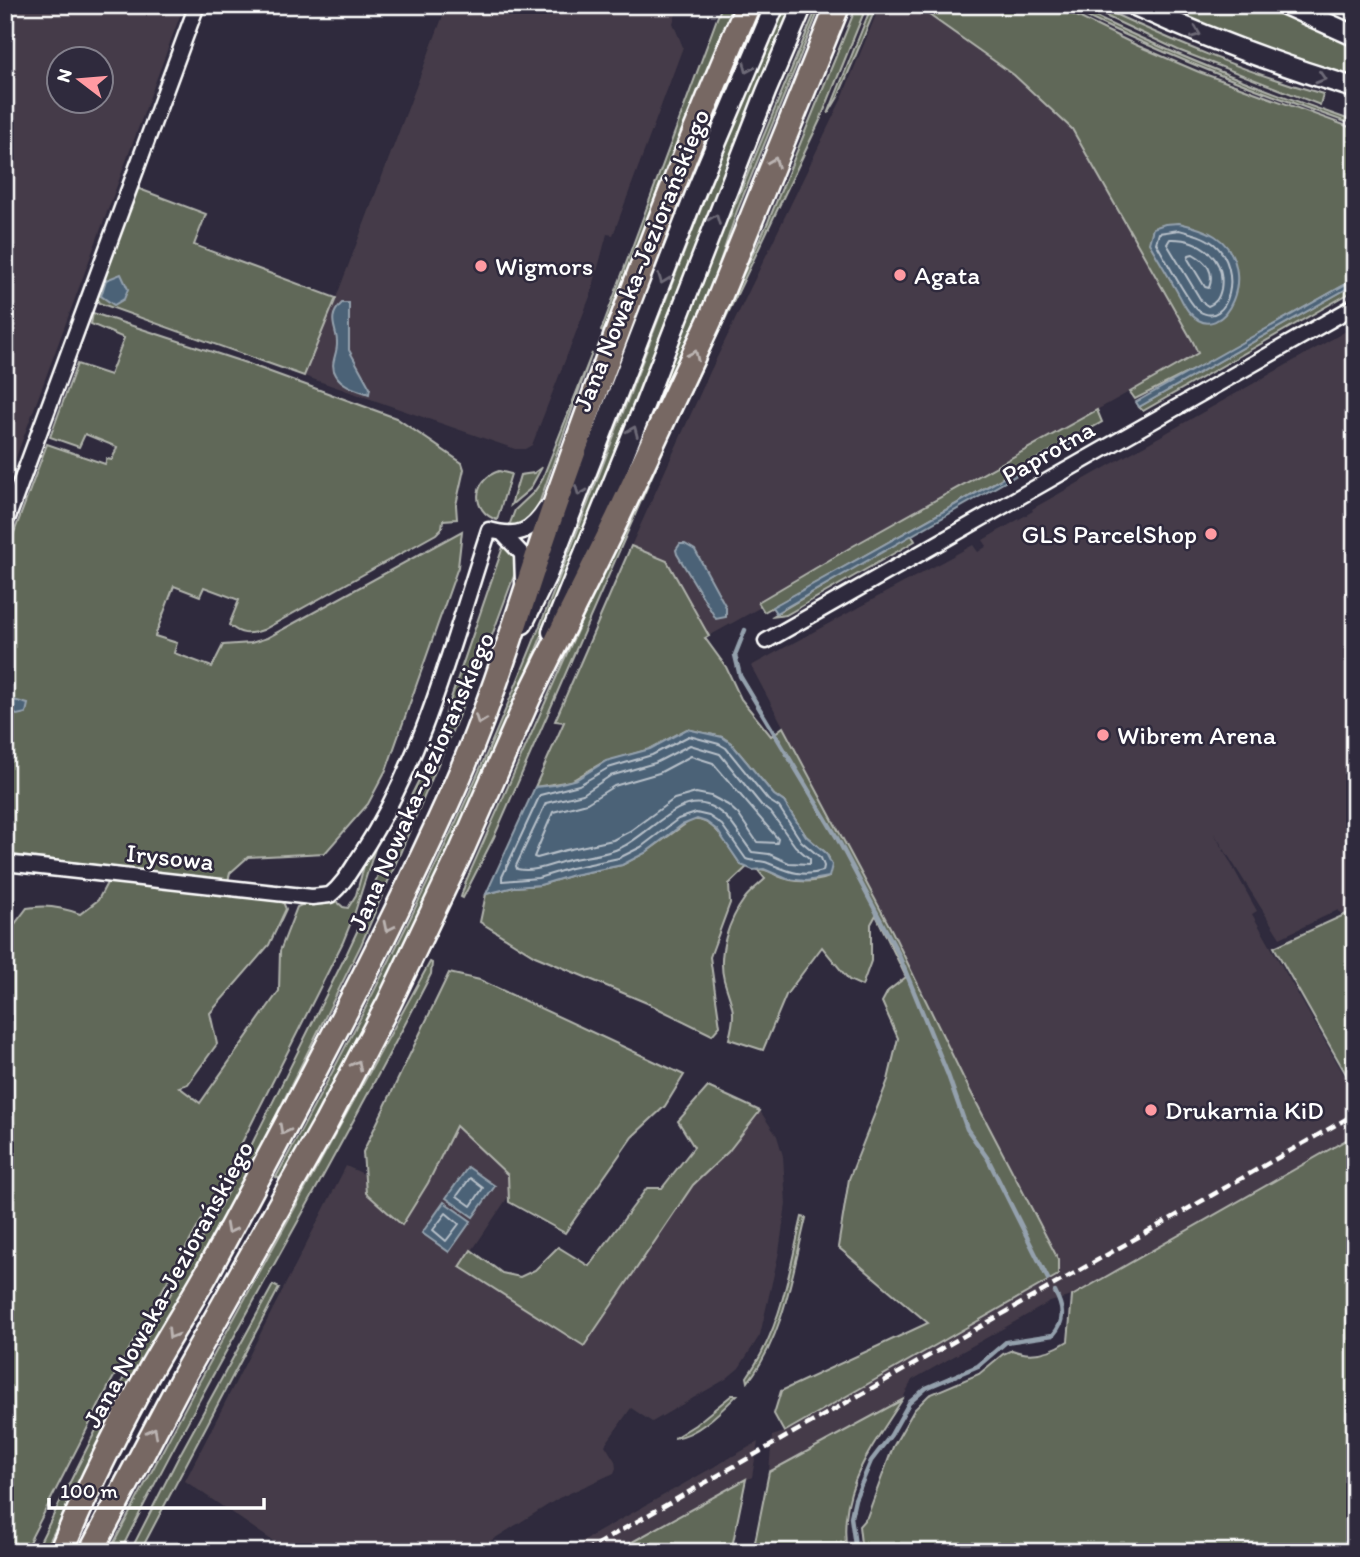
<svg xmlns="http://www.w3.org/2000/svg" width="1360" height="1557" font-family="Itim,sans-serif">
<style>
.built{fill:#443b48;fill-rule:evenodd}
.green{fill:#616759;stroke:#b0b3ac;stroke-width:2}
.water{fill:#4c6277;stroke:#94a1ad;stroke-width:2}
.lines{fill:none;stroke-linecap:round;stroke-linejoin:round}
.shore{stroke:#b7c0c9;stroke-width:2}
.stream{stroke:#94a1ad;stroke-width:4.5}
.minor-casing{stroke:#fff;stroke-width:19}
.tertiary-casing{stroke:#fff;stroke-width:23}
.secondary-casing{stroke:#fff;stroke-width:24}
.primary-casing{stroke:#fff;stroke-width:28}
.minor{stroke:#2f2a3d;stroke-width:14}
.tertiary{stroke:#2f2a3d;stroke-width:18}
.secondary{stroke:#2f2a3d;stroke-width:19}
.primary{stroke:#776864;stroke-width:23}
.rail{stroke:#fff;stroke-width:4.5;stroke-dasharray:10 5;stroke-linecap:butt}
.oneway{stroke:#6d6a77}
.oneway2{stroke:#bbb4b2}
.poi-dot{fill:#ff9aa2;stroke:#2f2a3d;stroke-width:2.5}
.labels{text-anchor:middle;stroke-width:5;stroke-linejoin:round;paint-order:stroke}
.street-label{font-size:26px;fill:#fff;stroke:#2f2a3d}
.poi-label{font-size:26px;fill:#fff;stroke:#2f2a3d;text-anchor:start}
</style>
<rect width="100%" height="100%" fill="#2f2a3d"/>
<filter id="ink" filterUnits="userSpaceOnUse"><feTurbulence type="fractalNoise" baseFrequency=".0143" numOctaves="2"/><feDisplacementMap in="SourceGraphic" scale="14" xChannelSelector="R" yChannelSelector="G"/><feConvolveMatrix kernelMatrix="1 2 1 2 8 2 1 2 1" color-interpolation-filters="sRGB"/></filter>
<g filter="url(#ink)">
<g class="built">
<path d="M5,5H184L5,487ZM60,60H102V102H60Z"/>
<polygon points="447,5 679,5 673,23 683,47 613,235 607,234 591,294 532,445 525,449 515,449 304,376 336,298"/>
<polygon points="880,5 915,5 1014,75 1072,129 1199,353 853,546 758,603 761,607 709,636 667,561 631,546 709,374 842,98"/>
<polygon points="1355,326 1355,910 1343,916 1338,910 1280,938 1214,833 1257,911 1252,914 1355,1094 1355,1135 1072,1296 1050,1302 912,1380 902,1400 769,1472 772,1436 784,1432 1058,1276 1004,1159 892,931 751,666 973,545 978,552 987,546 983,540 1033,511 1032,509"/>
<polygon points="760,1111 777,1136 783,1156 786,1204 779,1252 760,1335 739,1368 726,1379 652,1422 631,1408 605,1445 615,1461 616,1468 614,1473 559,1498 473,1552 289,1552 185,1481 346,1166 366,1175 366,1193 402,1225 428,1183 456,1125 508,1175 508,1197 461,1267 584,1346 693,1185 728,1152"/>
<polygon points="758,1442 752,1477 614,1552 563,1552"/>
</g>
<g class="green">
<polygon points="722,5 737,5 626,283 603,332 601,331"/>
<path d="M784,5H793L755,95L495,754L386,988L282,1180L276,1177C353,1036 426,893 490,746C595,502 679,249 784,5Z"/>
<polygon points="818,5 821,5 737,211 700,321 622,486 726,218 729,219"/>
<polygon points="857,5 867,5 821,118 670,435 494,837 463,898 461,897 466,881 603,572 768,222"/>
<polygon points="872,5 877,5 838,97 828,114"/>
<polygon points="915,5 1054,5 1136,45 1199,72 1355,129 1355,279 1205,364 1135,399 1130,392 1198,353 1193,342 1072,129 1014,75"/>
<path d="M1063,5H1071C1161,50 1255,87 1350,120L1346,122C1249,88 1154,51 1063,5Z"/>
<path d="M1082,5H1095C1170,40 1244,72 1323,94L1320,105L1178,50Z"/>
<polygon points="1154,5 1267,5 1355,46 1355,77 1256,46"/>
<polygon points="134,187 206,214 194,245 336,298 304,376 99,303 95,295"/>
<polygon points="1355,284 1355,290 1143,411 1139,407"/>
<path d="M93,313L243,362L396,418L462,463L464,469L456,505L457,519L443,520L442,528L436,534L263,630C248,635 241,635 229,625L239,600L204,587L200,596L174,586L155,636L177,643L174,653L212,667L223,645L251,643L267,638L462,531L458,567L387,768L368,804L325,853L248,857L230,873L228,881L5,854V557L47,444L105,464L107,459L112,460L117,447L85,434L79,447L50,437L77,364L110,375L124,338L91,324Z"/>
<polygon points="592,353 534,518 523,527 509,526 515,510 534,492 541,482"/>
<polygon points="1097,410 1102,422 764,612 758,602 853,546"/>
<polygon points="542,467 530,489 511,505 520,475 534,473"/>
<path d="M499,471L511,474L497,520C470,511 473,479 499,471Z"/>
<polygon points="911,534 915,541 905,547 786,615 771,617"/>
<polygon points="504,544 514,550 518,565 487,649 361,945 243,1182 117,1409 44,1552 35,1552 107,1408 232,1184 347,953 361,923 393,832 431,756"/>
<path d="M631,546L667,561L709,636L705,638L726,667L741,699L771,736L783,727L892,931L963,1077L1058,1259V1275L784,1432L774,1414L781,1391L928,1323L838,1247L849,1179L888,1080L898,1038L882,1002L888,991L906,977L876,915L871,924V961L862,986L849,980L822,947L786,995L763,1050L729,1039C737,1008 732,1008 724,980C717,953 729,920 745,898C750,891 759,885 765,879L757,869C766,868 771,873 778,876C794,883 814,883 829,877V858L826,853L806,836L784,802L774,795L731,743L722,737L687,729L650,749L602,763L571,781L535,787L564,722L555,721Z"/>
<path d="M691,820C716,817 729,848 741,865L747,867L729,884L730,903L710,957L720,1026L712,1035L647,1003L535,956L480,922L486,894L514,887L540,885L573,875L622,865L645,853Z"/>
<path d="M381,830L354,915L343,942L214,1198L111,1382L24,1552H5V937L27,908C46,904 62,907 80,914L98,900L108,881L283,902L286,909L269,945L210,1013L217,1044L188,1084L179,1087L200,1103L279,991L280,951L297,907L306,903L335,900L343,907L348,908L356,895L367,855Z"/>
<polygon points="1355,910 1355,1090 1274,947"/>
<path d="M430,962L432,963L431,974C332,1169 218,1356 120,1552H109L192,1395Z"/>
<polygon points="449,973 480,980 684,1075 665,1106 632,1137 565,1233 509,1202 508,1175 456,1126 428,1183 402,1225 366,1193 363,1152"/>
<polygon points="708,1087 760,1111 728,1152 693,1185 584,1346 460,1267 471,1250 502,1273 520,1277 535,1270 558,1247 589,1266 647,1188 662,1188 694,1147 678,1121"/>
<path d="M1355,1135V1552H862L859,1526L867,1517L893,1447L914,1410L929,1395L979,1374L1003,1354L1012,1350C1032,1358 1050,1353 1068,1341L1072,1296Z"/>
<path d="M802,1217L806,1218C792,1274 784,1335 748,1382L747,1377C781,1330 789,1272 802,1217Z"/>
<polygon points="273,1285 279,1288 140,1552 130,1552 178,1458"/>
<path d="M732,1395H737C721,1411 697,1436 674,1438L695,1425Z"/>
<path d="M902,1400C871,1449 837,1490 847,1552H753L769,1472Z"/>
<polygon points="746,1479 731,1552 614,1552"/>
</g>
<g class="water">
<path d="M1179,223C1192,226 1204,229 1215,236C1263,267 1223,351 1190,313C1185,308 1182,300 1179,295C1169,277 1159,260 1149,243L1153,228L1165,224Z"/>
<polygon points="121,274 128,289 124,299 114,305 101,296 106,280"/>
<polygon points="1355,279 1355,284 1139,407 1136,402"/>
<path d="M342,303H349V350L370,388L369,394C358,390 342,386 336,375C329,364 337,356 337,344C338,329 325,319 342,303Z"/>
<polygon points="1091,429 1092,432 776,613 772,607"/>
<polygon points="680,544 685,544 695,550 726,607 726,617 716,619 677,554 676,550"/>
<polygon points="10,699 28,704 26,713 17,715 7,709 7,702"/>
<polygon points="687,729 722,737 731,743 774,795 784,802 806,836 826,853 832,865 829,877 806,881 787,879 764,869 753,870 741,865 717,830 706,822 697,819 682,825 645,853 622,865 573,875 540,885 514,887 486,894 535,787 554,785 577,779 606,761 650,749"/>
<polygon points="468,1167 495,1186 473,1217 446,1198"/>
<polygon points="444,1202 471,1221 449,1252 422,1233"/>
</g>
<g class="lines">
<g class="shore">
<path d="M1179,230C1191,233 1204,236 1214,244C1244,268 1229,330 1199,311C1189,305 1164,256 1156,243L1159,233Z"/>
<path d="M1170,239C1200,238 1226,258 1221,289C1219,298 1216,303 1208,306L1202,302L1167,244Z"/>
<path d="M1193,254C1207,262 1215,272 1209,288L1205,287L1188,259L1189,255Z"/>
<path d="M689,736L719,744L726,748L768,800L779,807L801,841L821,858L824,866L823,871C801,878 788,871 768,863C761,860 754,862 746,859L722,825L709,816L696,813L678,819L641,847L619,858L571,868L538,878L502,881V877L540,795L579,785L608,768L652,755Z"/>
<path d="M690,745L720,754L762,806L772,814L795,846L810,859V864L789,863L769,854L752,852C738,835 730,813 707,805C678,795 647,836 622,847C607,855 586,856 569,860C552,864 535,873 517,869L516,866L546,803L583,794L610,776L655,763Z"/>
<polygon points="691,756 713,763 778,839 777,843 757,842 738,814 728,805 711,796 696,793 674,799 630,831 613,840 566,850 537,858 534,857 553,812 587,803 614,786 659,773"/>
<polygon points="470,1178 483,1188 471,1206 457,1196"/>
<polygon points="446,1213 459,1224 446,1241 433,1230"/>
</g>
<g class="stream">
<polyline points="745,630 735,655 740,676 836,836 898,953 948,1075 967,1129 988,1159 1048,1279"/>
<path d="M856,1552L851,1517L855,1499L871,1461L891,1435L909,1403L926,1388L978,1366L1006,1342L1053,1335C1066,1321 1063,1307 1055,1292"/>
</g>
<defs>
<g id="minor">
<polyline points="8,517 197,5"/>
<polyline points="504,535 522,554 523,582"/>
<polyline points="766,641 1355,306"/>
<path d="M5,863L312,897L330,895C344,884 352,868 362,853C425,756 453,639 489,530C518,538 531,532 546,508"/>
</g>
<g id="tertiary">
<polyline points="523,624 547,575 697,189 775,5"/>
<polyline points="552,632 645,403 766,92 803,5"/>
</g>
<g id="secondary">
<path d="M1134,5C1206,38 1279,65 1355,88"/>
<polyline points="1286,5 1355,36"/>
</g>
<g id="primary">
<path d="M61,1552C87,1489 118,1428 151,1368C169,1336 189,1305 207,1273C294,1110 383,948 458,779C500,683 527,580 563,482C620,321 680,162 748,5"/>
<polyline points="91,1552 184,1375 326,1123 389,1003 461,852 529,697 617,519 712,316 838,5"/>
</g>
</defs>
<use href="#minor" class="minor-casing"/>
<use href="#tertiary" class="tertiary-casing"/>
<use href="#secondary" class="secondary-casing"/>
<use href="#primary" class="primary-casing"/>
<use href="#minor" class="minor"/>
<use href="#tertiary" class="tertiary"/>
<use href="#secondary" class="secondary"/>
<use href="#primary" class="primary"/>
<polyline class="rail" points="583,1552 1355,1114"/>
</g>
<defs><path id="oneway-chevron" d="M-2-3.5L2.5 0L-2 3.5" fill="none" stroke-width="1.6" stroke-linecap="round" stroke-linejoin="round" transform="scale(1.75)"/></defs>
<g class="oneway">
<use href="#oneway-chevron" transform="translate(1196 33) rotate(22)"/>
<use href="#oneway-chevron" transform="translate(748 68) rotate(114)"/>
<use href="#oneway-chevron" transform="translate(1321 78) rotate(17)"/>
<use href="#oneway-chevron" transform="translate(715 219) rotate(-69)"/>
<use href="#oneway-chevron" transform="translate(663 279) rotate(111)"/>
<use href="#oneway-chevron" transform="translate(633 431) rotate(-67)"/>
<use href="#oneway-chevron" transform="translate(580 491) rotate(111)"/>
</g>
<g class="oneway2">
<use href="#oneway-chevron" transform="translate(774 162) rotate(-68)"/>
<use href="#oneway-chevron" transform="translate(694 355) rotate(-65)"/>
<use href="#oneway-chevron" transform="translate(480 720) rotate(110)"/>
<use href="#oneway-chevron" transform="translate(388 927) rotate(116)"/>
<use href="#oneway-chevron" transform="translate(357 1065) rotate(-62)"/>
<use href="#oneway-chevron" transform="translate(284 1130) rotate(118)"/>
<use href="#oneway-chevron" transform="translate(230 1229) rotate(118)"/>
<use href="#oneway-chevron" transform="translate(172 1334) rotate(122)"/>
<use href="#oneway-chevron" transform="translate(153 1432) rotate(-62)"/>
</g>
</g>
<g class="poi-dot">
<circle cx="481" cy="266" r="7"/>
<circle cx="900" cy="275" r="7"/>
<circle cx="1211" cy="534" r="7"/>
<circle cx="1103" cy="735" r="7"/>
<circle cx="1151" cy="1110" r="7"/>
</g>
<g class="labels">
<g class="street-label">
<text transform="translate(641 260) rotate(-68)" y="9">Jana Nowaka-Jeziorańskiego</text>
<text transform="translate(1048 452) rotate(-30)" y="9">Paprotna</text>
<text transform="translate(421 781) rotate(-66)" y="9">Jana Nowaka-Jeziorańskiego</text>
<text transform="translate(170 857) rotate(6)" y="9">Irysowa</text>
<text transform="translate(168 1284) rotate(-61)" y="9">Jana Nowaka-Jeziorańskiego</text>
</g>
<g class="poi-label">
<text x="495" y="275">Wigmors</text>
<text x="914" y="284">Agata</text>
<text x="1197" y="543" text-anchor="end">GLS ParcelShop</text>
<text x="1117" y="744">Wibrem Arena</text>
<text x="1165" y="1119">Drukarnia KiD</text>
</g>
</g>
<rect width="1360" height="1557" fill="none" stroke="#2f2a3d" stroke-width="28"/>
<rect x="14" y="14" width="1332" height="1529" fill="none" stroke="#fff" stroke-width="2.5" filter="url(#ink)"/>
<g transform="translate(80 80) rotate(286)"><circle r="33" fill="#2f2a3d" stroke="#827f8b" stroke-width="2"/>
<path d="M0-5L12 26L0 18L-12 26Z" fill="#ff9aa2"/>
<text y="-10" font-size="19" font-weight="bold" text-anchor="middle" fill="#ffffff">N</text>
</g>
<path d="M49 1498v10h215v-10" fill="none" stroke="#ffffff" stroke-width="3.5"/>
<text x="60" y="1498" font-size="21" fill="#ffffff" stroke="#2f2a3d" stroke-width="5" paint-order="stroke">100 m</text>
</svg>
